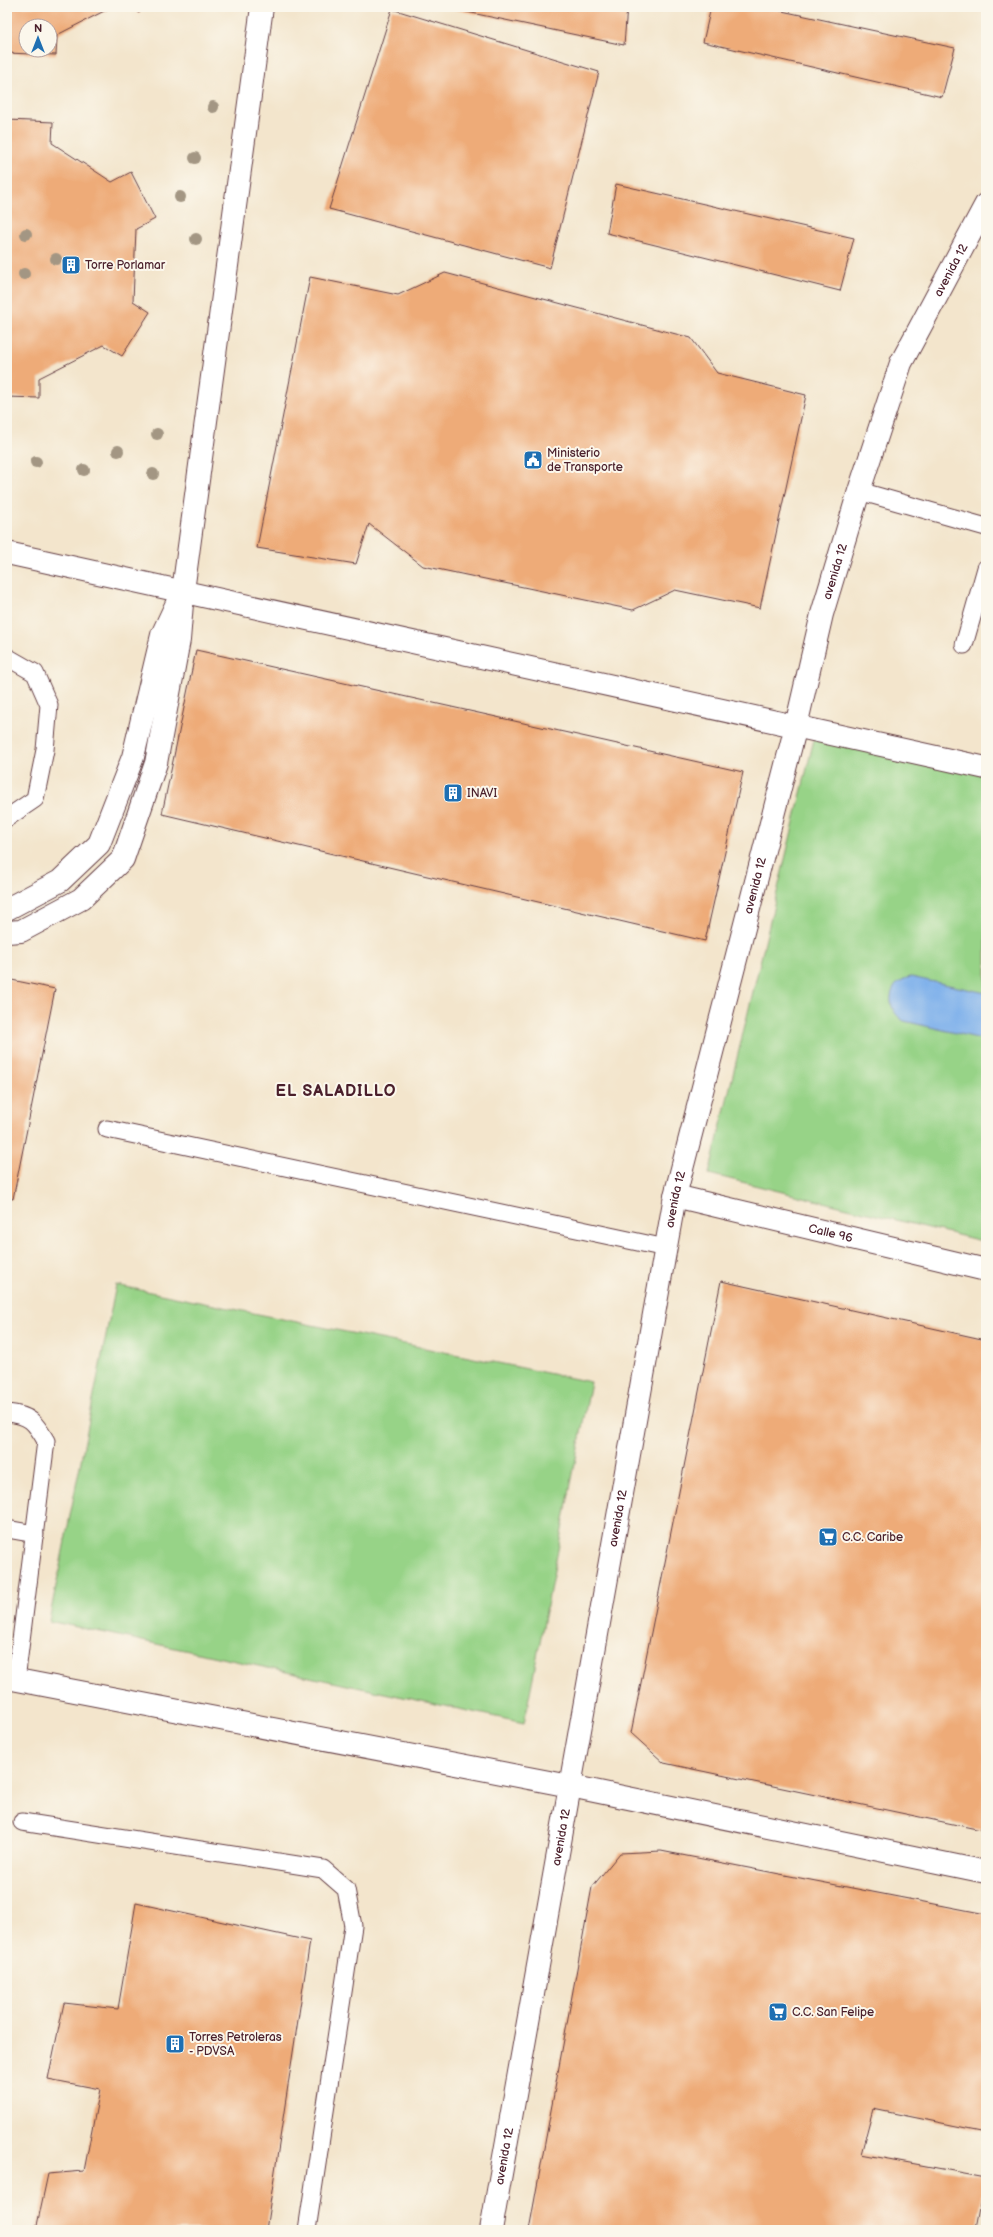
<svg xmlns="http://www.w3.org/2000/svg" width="993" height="2237" font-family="'Balsamiq Sans',sans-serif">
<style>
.green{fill:#97d387;stroke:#707959}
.water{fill:#7fb1eb;stroke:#64688b}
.building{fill:#eeab78;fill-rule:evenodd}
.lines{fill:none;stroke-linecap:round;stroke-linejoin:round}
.service-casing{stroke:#633d43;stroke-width:19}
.minor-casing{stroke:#633d43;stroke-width:24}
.service{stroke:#fff;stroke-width:17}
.minor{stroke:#fff;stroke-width:22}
.tree{fill:#a39683}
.labels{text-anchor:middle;stroke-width:4;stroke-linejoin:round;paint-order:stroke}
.poi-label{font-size:12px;fill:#4a1f2b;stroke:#fbf7ec;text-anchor:start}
.street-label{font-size:12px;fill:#4a1f2b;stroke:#fbf7ec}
.district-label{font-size:16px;font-weight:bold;letter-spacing:1px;fill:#4a1f2b;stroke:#fbf7ec}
</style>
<rect width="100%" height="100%" fill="#fbf7ec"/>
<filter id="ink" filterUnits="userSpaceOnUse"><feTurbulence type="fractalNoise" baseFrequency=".025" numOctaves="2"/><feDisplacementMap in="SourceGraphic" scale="8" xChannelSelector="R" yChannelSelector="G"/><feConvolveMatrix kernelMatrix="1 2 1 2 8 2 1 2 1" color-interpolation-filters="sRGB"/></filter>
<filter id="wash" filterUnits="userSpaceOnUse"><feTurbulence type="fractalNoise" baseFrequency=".012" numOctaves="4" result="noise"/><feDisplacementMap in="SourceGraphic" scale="16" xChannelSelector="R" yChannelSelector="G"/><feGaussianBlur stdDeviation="0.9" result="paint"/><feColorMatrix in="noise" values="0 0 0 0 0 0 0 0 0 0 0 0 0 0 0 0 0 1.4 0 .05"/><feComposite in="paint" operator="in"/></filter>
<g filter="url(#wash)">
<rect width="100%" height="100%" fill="#f3e5cc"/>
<g class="green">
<polygon points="815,735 986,776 986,1242 709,1174"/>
<polygon points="116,1285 591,1382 524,1723 49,1621"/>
</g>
<path class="water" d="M911,977L986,993V1040L904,1021C884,1009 887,981 911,977Z"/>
<g id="blocks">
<g class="building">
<path d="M7,7H112L57,35L56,55L7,53ZM26,26H50V50H26Z"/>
<polygon points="129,7 144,7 139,13"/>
<polygon points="627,7 624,45 448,8 448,7"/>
<polygon points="711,7 763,7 955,48 942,97 703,42"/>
<polygon points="392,9 599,72 550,268 329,209"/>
<polygon points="7,120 53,122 52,143 112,182 131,172 155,219 136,229 133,301 150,312 122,356 104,345 39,378 39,398 7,397"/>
<polygon points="616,184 854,238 840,291 607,233"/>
<polygon points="445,273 691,338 717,373 806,395 760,608 675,590 633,610 423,566 369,524 356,564 257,548 310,277 398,295"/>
<polygon points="196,650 743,772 705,941 162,814"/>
<polygon points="7,979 55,989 13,1199 7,1198"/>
<polygon points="721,1281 986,1340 986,1831 664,1763 631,1733"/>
<polygon points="661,1851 986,1914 986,2132 873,2109 861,2154 986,2177 976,2230 529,2230 592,1887 620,1853"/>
<polygon points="136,1903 310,1941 266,2230 36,2230 48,2174 84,2171 100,2089 48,2079 64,2003 118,2009"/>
</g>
</g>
</g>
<g filter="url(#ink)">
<use href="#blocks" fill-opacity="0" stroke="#633d43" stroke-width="1"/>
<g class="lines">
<defs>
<g id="service">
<polyline points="859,491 986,527"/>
<polyline points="964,645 986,568"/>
<polyline points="7,657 35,673 49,705 45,750 35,799 7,818"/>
<polyline points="107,1129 666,1248"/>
<path d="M7,1413C30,1415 35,1422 46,1441L16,1680"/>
<polyline points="7,1529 35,1534"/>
<polyline points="22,1822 323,1869 346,1889 353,1926 307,2230"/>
</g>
<g id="minor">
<polyline points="7,553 986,768"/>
<polyline points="7,909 60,881 99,844 133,757 162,635 177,603"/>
<polyline points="7,932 21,931 81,899 123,859 156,763 179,640 183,591 262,7"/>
<path id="s1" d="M675,1196L986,1270"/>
<polyline points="7,1678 570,1786 986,1872"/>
<path id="s2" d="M491,2230L675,1196L796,726L822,614L859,491L901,363L986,204"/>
</g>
</defs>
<use href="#service" class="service-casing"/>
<use href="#minor" class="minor-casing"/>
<use href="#service" class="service"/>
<use href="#minor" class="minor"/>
</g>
<g class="tree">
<circle cx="213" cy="107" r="6"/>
<circle cx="195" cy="158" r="6"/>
<circle cx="180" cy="197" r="6"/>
<circle cx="26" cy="234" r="6"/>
<circle cx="196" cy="239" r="6"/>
<circle cx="56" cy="259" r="6"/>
<circle cx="24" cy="274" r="6"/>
<circle cx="157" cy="434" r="6"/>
<circle cx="118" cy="451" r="6"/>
<circle cx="36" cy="462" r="6"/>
<circle cx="84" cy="470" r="6"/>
<circle cx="153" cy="474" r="6"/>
</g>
</g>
<defs>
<symbol id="building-square" viewBox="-11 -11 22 22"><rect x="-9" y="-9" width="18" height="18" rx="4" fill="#1f6fb2" stroke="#fbf7ec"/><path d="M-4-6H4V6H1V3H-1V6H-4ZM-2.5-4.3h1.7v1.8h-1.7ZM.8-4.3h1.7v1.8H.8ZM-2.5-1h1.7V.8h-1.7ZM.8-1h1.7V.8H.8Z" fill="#fff"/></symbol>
<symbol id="civic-square" viewBox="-11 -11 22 22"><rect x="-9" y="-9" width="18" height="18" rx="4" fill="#1f6fb2" stroke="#fbf7ec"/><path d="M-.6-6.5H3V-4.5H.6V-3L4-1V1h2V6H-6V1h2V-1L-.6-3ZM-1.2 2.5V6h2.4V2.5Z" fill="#fff"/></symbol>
<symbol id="supermarket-square" viewBox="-11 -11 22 22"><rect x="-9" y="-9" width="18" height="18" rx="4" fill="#1f6fb2" stroke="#fbf7ec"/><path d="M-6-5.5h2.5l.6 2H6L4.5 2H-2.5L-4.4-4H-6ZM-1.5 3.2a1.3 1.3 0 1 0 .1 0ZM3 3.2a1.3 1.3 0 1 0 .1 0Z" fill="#fff"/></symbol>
</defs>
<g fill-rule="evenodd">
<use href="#building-square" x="60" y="254" width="22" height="22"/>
<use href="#civic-square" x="522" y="449" width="22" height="22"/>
<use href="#building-square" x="442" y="782" width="22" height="22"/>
<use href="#supermarket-square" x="817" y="1526" width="22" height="22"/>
<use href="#supermarket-square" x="767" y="2001" width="22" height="22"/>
<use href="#building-square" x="164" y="2033" width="22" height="22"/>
</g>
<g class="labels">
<g class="poi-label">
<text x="85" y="269">Torre Porlamar</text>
<text x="547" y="457">Ministerio<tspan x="547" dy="14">de Transporte</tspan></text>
<text x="467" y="797">INAVI</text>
<text x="842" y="1541">C.C. Caribe</text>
<text x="792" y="2016">C.C. San Felipe</text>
<text x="189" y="2041">Torres Petroleras<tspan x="189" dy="14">- PDVSA</tspan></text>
</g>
<g class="street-label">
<text dy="4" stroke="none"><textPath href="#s2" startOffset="2019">avenida 12</textPath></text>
<text dy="4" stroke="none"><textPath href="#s2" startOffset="1695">avenida 12</textPath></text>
<text dy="4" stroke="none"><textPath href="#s2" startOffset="1371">avenida 12</textPath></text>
<text dy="4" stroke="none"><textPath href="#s2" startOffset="1047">avenida 12</textPath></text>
<text dy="4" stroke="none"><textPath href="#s1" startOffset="160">Calle 96</textPath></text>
<text dy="4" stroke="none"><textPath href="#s2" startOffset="723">avenida 12</textPath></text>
<text dy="4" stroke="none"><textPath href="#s2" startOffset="399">avenida 12</textPath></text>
<text dy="4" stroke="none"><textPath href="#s2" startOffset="75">avenida 12</textPath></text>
</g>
<g class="district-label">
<text x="336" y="1096">EL SALADILLO</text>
</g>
</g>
<rect width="993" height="2237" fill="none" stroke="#fbf7ec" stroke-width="24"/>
<g transform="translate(38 38)"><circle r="19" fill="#fbf7ec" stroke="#b4a19f"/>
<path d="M0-3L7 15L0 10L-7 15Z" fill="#1f6fb2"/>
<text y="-6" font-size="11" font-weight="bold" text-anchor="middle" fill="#4a1f2b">N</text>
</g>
</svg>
